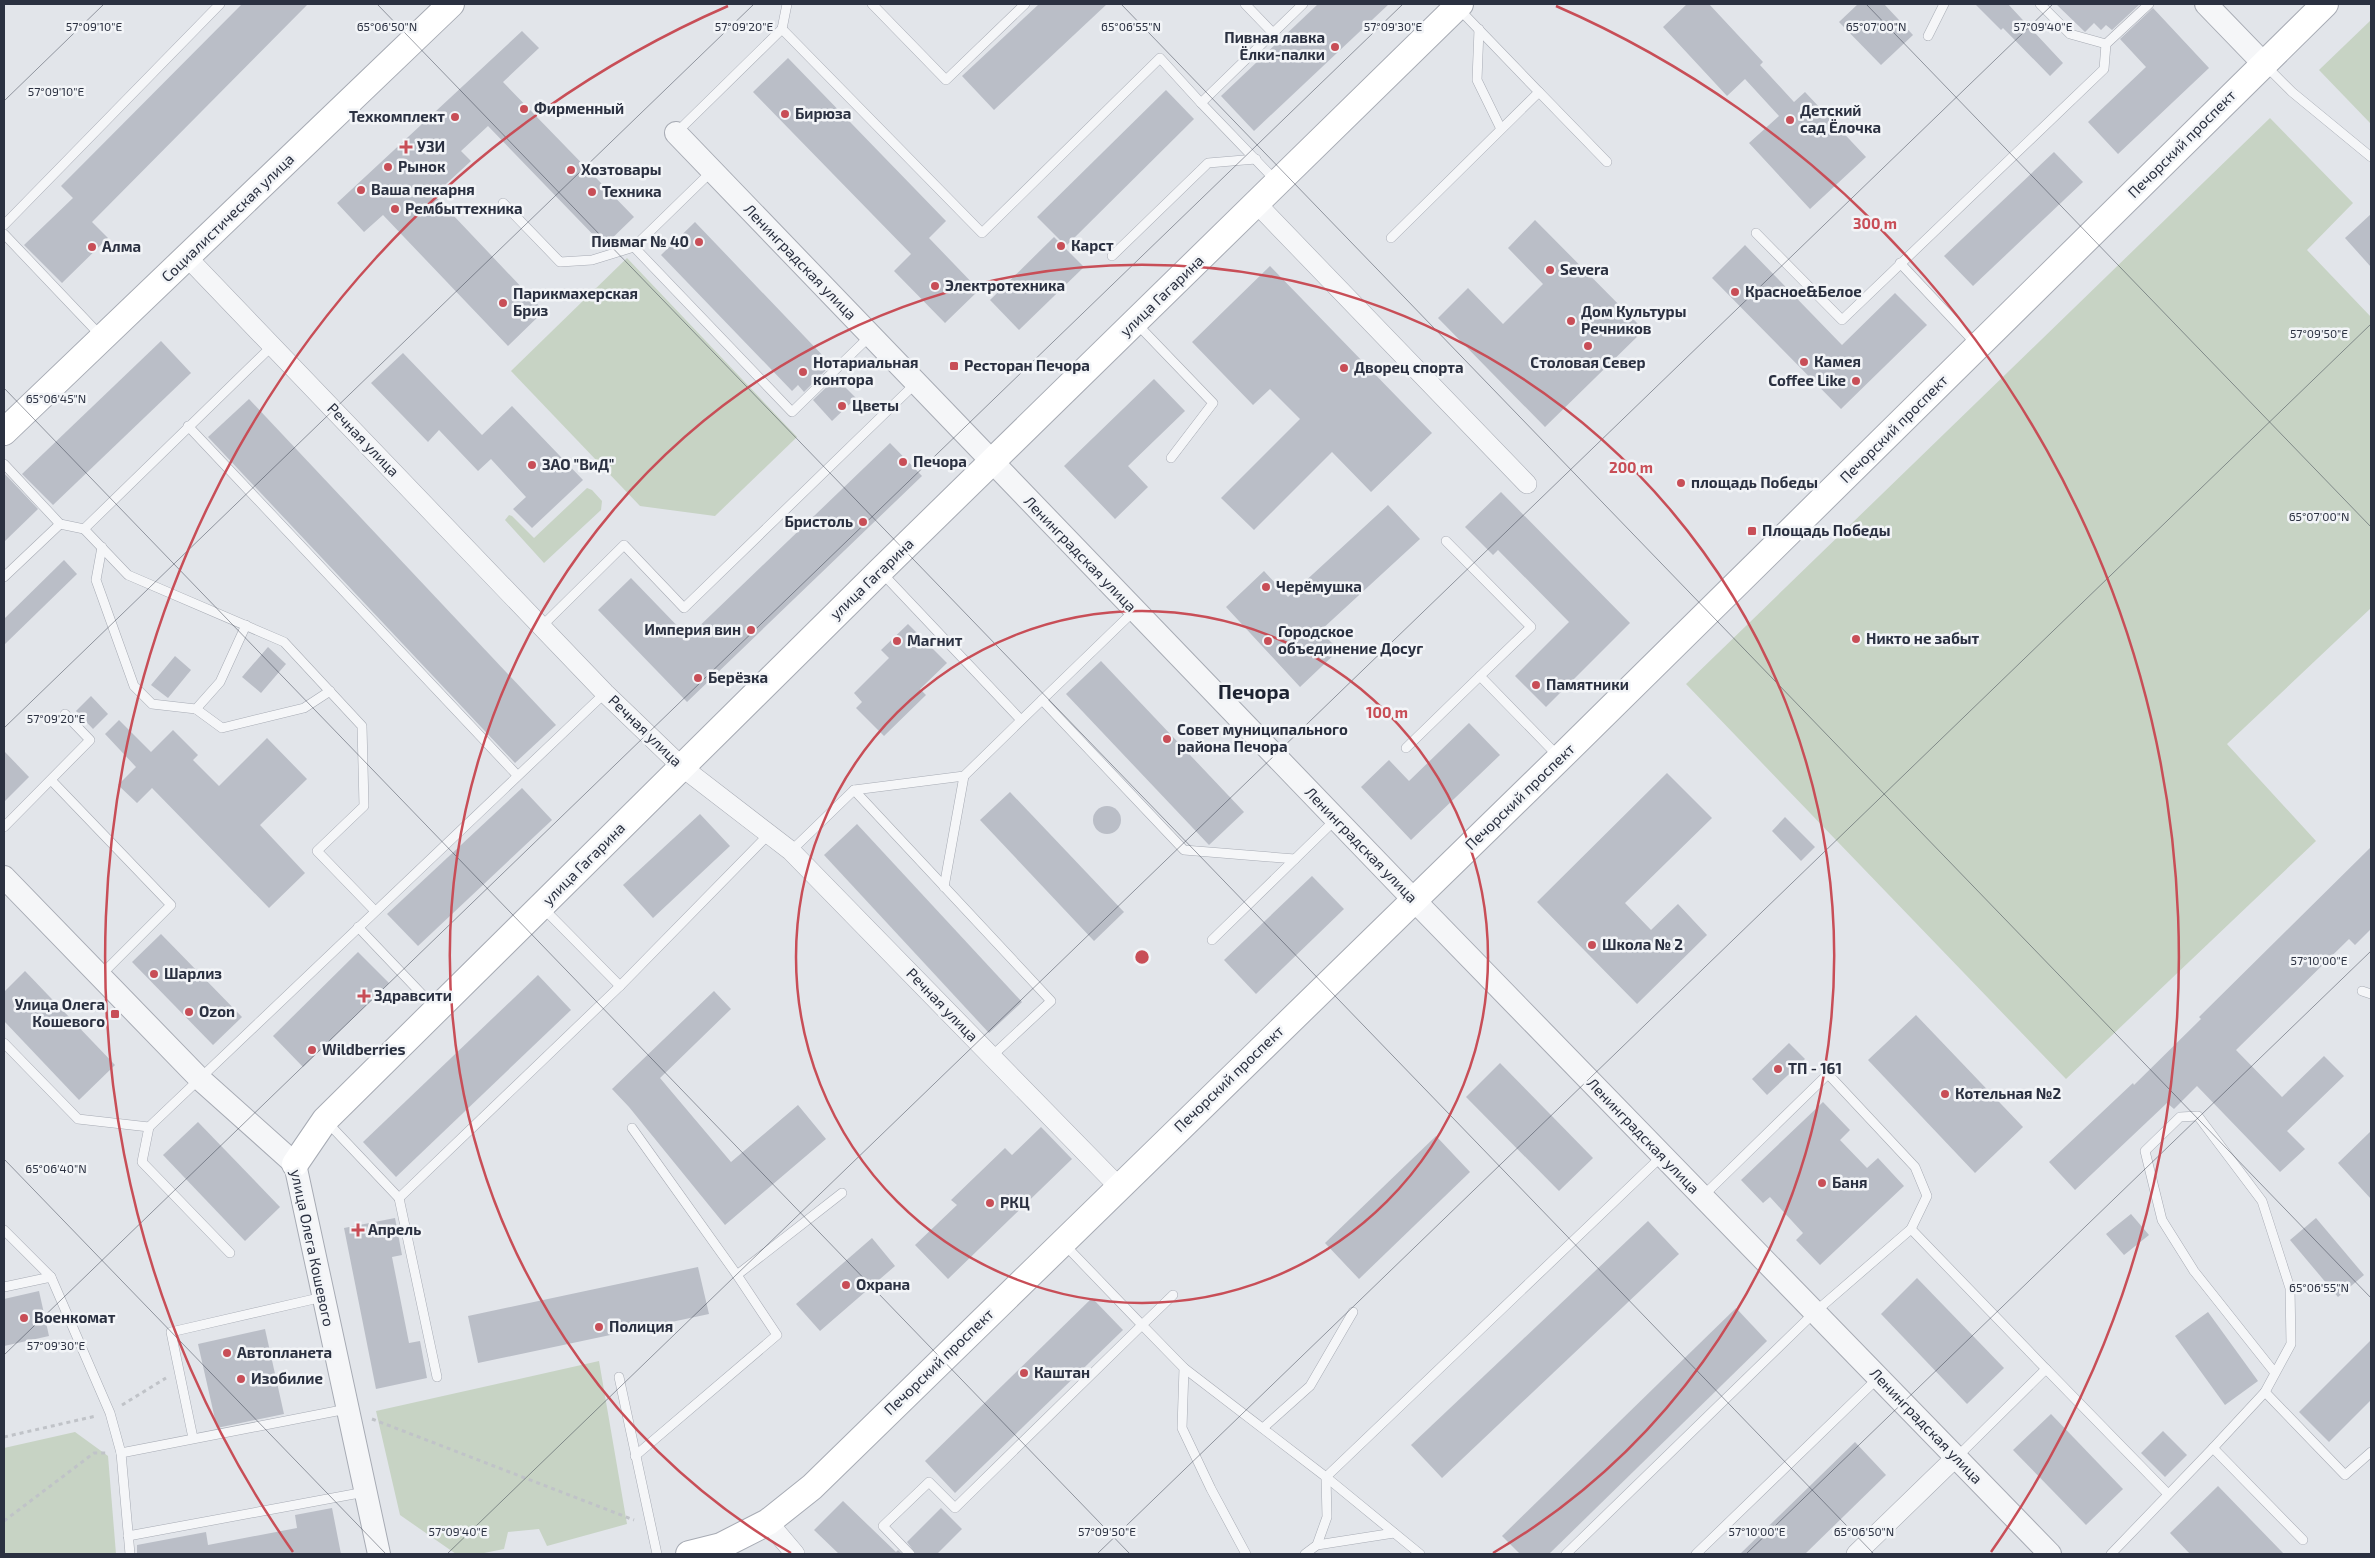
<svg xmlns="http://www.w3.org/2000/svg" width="2375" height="1558" font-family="'Exo 2',sans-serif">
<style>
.green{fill:#c7d3c4}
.building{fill:#babec7}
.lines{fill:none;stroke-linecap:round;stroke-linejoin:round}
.service-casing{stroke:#a7abb4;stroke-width:10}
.minor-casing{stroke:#a7abb4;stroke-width:20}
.tertiary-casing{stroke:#a7abb4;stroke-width:24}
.secondary-casing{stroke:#a7abb4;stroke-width:28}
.path{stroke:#c0c3c8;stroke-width:3;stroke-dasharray:4 4;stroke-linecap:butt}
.service{stroke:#f5f6f8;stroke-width:9}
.minor{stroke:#f5f6f8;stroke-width:19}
.tertiary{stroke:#f5f6f8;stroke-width:22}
.secondary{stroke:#fff;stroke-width:26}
.ticks{fill:none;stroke:#2b3141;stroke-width:1;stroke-opacity:0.45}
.ring{fill:none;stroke:#c84e57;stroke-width:2.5}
.poi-dot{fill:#c84e57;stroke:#f2f4f7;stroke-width:2}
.labels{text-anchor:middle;stroke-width:5;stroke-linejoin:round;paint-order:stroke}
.poi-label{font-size:15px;font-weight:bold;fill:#2b3141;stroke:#f2f4f7;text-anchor:start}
.street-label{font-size:15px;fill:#2b3141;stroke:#f2f4f7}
.district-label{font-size:20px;font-weight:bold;fill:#1d2332;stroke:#f2f4f7}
.ticks-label{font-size:12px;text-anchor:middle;fill:#2b3141;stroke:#f2f4f7;stroke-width:5;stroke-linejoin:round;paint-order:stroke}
.centre{fill:#c84e57;stroke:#f2f4f7;stroke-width:2.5}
.ring-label{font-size:15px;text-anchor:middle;font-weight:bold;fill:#c84e57;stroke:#f2f4f7;stroke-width:5;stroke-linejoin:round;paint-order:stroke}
</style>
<rect width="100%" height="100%" fill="#e2e5ea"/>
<g class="green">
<polygon points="2371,20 2371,124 2319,70"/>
<polygon points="2270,118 2353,203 2307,250 2371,317 2371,608 2227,744 2316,841 2066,1079 1686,684"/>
<polygon points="627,258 797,437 715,516 640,506 511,371"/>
<polygon points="587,488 592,490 602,501 601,510 544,563 505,520 509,515 512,516 534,538"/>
<polygon points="599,1361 627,1524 547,1546 539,1529 508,1532 504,1549 479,1554 456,1554 400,1515 376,1411"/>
<polygon points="75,1432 108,1456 116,1554 4,1554 4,1448"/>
</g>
<g class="building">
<polygon points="242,4 308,4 92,222 108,238 62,283 24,245 73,198 61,186"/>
<polygon points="1039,4 1107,4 994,110 962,76"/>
<polygon points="1318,4 1389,4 1254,131 1221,96"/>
<polygon points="1687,4 1709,4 1763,62 1760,65 1794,102 1805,92 1866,157 1810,209 1749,143 1779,116 1745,79 1727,96 1663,27"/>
<polygon points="1858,4 1884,4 1913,35 1881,65 1839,22"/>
<polygon points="1975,4 2008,4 2063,63 2050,76 2003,28 2001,30"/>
<polygon points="2056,4 2140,4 2112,30 2106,25 2101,30 2094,23 2085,32"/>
<polygon points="2153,8 2209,68 2118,154 2088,122 2146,67 2120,39"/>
<polygon points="522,31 539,48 503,82 634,217 604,246 488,126 461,151 471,161 434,195 544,311 508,346 383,215 364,232 337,203"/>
<polygon points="788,58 946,221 929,238 979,290 945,323 894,271 911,254 753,92"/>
<polygon points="1166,90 1194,119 1066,246 1037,217"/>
<polygon points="2054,152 2083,182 1973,286 1944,256"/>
<polygon points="2371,214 2371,267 2345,238"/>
<polygon points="1535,220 1644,330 1545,427 1438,318 1468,288 1503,324 1543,284 1508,248"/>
<polygon points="695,222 826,359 821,363 827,369 804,392 798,385 792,391 661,255"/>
<polygon points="1054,237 1084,267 1019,330 990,300"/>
<polygon points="1745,245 1842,345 1895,293 1927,325 1841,409 1712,278"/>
<polygon points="1270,266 1432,433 1371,492 1332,452 1254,530 1221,498 1300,419 1270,389 1253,405 1192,342"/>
<polygon points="161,341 191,373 53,505 22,474"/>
<polygon points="403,353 482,435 512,406 583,480 532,528 513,509 526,497 491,459 478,471 439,430 428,442 371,383"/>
<polygon points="836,378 856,398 832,421 813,400"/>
<polygon points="1154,379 1185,411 1128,466 1148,487 1115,519 1064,466"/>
<polygon points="249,399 556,725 515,763 208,437"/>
<polygon points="890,443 922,476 687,702 598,610 631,578 688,637"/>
<polygon points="4,473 38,509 4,542"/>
<polygon points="1501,492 1630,623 1546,707 1515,676 1569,622 1498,550 1493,555 1465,527"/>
<polygon points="1388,505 1420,539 1320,631 1339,650 1300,687 1226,607 1264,571 1288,597"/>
<polygon points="64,560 77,574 4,645 4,619"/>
<polygon points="908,624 947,663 920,689 926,695 884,736 856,708 862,702 854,693 889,658 881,650"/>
<polygon points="268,647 286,664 261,693 242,677"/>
<polygon points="175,656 191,670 168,698 151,685"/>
<polygon points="1101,661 1244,812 1209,845 1066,694"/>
<polygon points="91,696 108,714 93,729 76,711"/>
<polygon points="119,720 151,752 173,730 198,755 193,760 219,786 267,738 307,779 260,825 305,873 269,908 152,788 137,803 118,785 136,767 105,734"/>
<polygon points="1469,723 1500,755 1411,840 1361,787 1389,760 1409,781"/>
<polygon points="4,751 29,777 4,802"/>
<polygon points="1667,773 1712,818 1625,903 1651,930 1678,904 1707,935 1637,1004 1537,902"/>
<polygon points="522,788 552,820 418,946 387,914"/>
<polygon points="1010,792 1124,912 1094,941 980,820"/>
<circle cx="1107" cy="820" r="14"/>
<polygon points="700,814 730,846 653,918 623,885"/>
<polygon points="1785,817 1815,847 1801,861 1772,831"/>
<polygon points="857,824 1022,1002 989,1033 824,855"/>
<polygon points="2371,847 2371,929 2355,945 2349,939 2236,1050 2282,1097 2324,1056 2344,1076 2287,1131 2305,1149 2280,1172 2197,1086 2174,1109 2167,1103 2075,1190 2049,1162 2133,1083 2134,1085 2201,1019 2199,1017"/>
<polygon points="1312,876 1344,909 1256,994 1224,960"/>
<polygon points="161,934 242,1017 213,1045 132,962"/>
<polygon points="358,952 389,983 303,1067 273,1036"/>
<polygon points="25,971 115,1065 79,1100 4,1021 4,992"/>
<polygon points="538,975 571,1010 396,1177 363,1142"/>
<polygon points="714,991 731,1009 660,1078 731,1162 798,1105 826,1139 725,1225 629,1107 612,1089"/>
<polygon points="1916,1015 2023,1127 1975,1173 1868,1060"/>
<polygon points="1789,1043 1805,1059 1767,1095 1752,1079"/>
<polygon points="1500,1063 1593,1158 1559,1191 1466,1097"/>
<polygon points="1823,1102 1850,1130 1840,1140 1867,1168 1878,1158 1904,1186 1820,1265 1796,1240 1803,1233 1770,1197 1763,1203 1741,1180"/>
<polygon points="198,1122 280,1207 245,1241 163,1155"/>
<polygon points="1041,1127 1072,1159 948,1279 915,1245 957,1205 951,1200 1005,1148 1012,1155"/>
<polygon points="2371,1131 2371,1199 2338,1163"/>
<polygon points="1436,1136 1470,1172 1359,1279 1325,1243"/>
<polygon points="2131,1214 2149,1235 2124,1255 2106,1234"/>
<polygon points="395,1218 402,1255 392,1257 409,1343 420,1341 427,1378 376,1389 344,1228"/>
<polygon points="2316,1218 2364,1275 2338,1297 2290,1240"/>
<polygon points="1648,1221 1679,1254 1442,1478 1411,1445"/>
<polygon points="872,1238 895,1266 820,1331 796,1304"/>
<polygon points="698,1267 709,1314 478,1363 468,1316"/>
<polygon points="1917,1278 2004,1368 1967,1404 1881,1314"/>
<polygon points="39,1291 49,1336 4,1346 4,1299"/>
<polygon points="1092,1298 1123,1330 955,1493 925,1461"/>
<polygon points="1736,1308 1767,1341 1549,1554 1520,1554 1502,1536"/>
<polygon points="2208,1312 2258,1381 2225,1405 2175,1336"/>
<polygon points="265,1329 284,1414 217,1428 198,1344"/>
<polygon points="2371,1340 2371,1400 2329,1442 2299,1412"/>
<polygon points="2051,1414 2123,1489 2086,1525 2013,1450"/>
<polygon points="2163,1431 2187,1455 2165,1477 2141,1453"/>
<polygon points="1855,1442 1886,1475 1805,1554 1740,1554"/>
<polygon points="2218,1486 2284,1554 2190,1554 2170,1533"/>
<polygon points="843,1501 896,1552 898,1550 902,1554 839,1554 814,1530"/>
<polygon points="332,1508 341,1554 137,1554 137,1545 206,1532 208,1545 297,1528 295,1515"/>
<polygon points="941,1508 962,1529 937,1554 916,1554 907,1542"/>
</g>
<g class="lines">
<defs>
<g id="service">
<polyline points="872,4 946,80 1025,4"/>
<polyline points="1245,4 1273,33"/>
<polyline points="2040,4 2070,34 2106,44 2149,4"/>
<polyline points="782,29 787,4"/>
<polyline points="1479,29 1477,80 1501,129"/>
<polyline points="1928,36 1944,4"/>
<polyline points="2266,66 2292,92 2371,157"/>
<polyline points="1539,92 1607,162"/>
<polyline points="676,133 782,29 982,233 1160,58 1201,103"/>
<polyline points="1276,181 1201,103 1303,4"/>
<polyline points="503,203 560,262 592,260 634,247 712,171"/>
<polyline points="4,225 220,4"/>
<polyline points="1756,233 1842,320 2104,69 2106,44"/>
<polyline points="4,234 100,335"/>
<polyline points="1391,238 1539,92 1459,9"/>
<polyline points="634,247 792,412 870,336"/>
<polyline points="1112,256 1208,163 1256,159"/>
<polyline points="1900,263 1977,345"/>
<polyline points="1137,324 1213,403 1171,458"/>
<polyline points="188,426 517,775"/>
<polyline points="4,464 60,524 84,529 272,346"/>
<polyline points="84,529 128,575 284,642 362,726 364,806 317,851 375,911"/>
<polyline points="1446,541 1531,627 1480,676 1558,756"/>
<polyline points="102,547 96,580 134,686 152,704 196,709 220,682 246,625"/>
<polyline points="882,573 1021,720"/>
<polyline points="4,577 60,524"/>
<polyline points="1134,611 1042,700 1184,850 1295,859 1335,820"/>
<polyline points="541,627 624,545 684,608 916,383"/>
<polyline points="196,709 222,728 304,708 330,691"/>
<polyline points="1406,748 1480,676"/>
<polyline points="51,780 171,905 100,976"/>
<polyline points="854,790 1051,1001 992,1056"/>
<polyline points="4,827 90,740 65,714"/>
<polyline points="791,851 854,790 964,776 1042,700"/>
<polyline points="944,887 964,776"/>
<polyline points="543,908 620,986"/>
<polyline points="358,927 435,1008"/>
<polyline points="1212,940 1295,859"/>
<polyline points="2362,991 2371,994"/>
<polyline points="4,1043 78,1119 149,1127"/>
<polyline points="327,1122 399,1198 620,986 769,834"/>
<polyline points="632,1128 737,1275"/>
<polyline points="1703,1196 1828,1074 1915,1167 1927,1196 1911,1229"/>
<polyline points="399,1198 437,1377"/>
<polyline points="4,1230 51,1277"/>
<polyline points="230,1253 142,1162 149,1127 605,693"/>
<polyline points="4,1287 51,1277 110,1413 121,1453"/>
<polyline points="1173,1295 1142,1325 1184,1368 1182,1428 1211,1489 1246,1554"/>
<polyline points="1184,1368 1326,1477 1420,1554"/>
<polyline points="2046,1369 2168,1494"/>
<polyline points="619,1377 657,1554"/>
<polyline points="2265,1392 2291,1344 2290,1288 2262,1201 2198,1116 2180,1117 2145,1151 2162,1220 2194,1271 2275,1373"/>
<polyline points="1263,1428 1310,1386 1353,1312"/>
<polyline points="193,1438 171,1332 323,1297"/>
<polyline points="2213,1448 2265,1392 2345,1475 2371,1452"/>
<polyline points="635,1456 777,1335 737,1275 842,1193"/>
<polyline points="128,1536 365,1492"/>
<polyline points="1317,1545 1327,1517 1326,1477 1662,1156"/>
<polyline points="130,1554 121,1453 347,1409"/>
<polyline points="910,1554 883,1526 929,1482 955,1508 1142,1325 1065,1245"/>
<polyline points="1305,1554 1317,1545 1394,1533"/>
<polyline points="1566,1554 1815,1312 1911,1229 2046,1369 1957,1457"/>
<polyline points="1696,1554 1878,1378"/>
<polyline points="2111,1554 2213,1448 2303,1540"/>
</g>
<g id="minor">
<polyline points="1256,203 1527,484"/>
<polyline points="187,257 605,693 682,767 791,851 1119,1187"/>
<polyline points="768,1522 795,1554"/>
<polyline points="1856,1554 1956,1457"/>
</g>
<g id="tertiary">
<polyline points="2206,4 2264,64"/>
<polyline points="676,133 1415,901 2050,1554"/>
<polyline points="4,877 200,1079 295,1164 379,1554"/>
</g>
<g id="secondary">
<polyline points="4,432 451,4"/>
<polyline points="295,1164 325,1120 880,571 1460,4"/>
<polyline points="689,1554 721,1546 768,1522 812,1487 1560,758 2325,4"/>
</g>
</defs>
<use href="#service" class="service-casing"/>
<use href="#minor" class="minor-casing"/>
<use href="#tertiary" class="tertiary-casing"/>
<use href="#secondary" class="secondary-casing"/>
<g class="path">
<polyline points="122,1405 166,1378"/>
<polyline points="372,1419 634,1520"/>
<polyline points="4,1437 96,1416"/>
<polyline points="4,1521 94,1453 106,1453"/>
</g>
<use href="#service" class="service"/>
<use href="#minor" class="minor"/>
<use href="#tertiary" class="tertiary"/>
<use href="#secondary" class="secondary"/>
</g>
<path class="ticks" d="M377,4L1874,1554M1121,4L2371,1298M1866,4L2371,527M4,101L104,4M4,388L1130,1554M4,728L754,4M4,1159L386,1554M4,1355L1403,4M447,1554L2053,4M1097,1554L2371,324M1746,1554L2371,951"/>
<g class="ring">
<circle cx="1142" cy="957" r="346"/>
<path d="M791 1553A692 692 0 1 1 1493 1553"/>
<path d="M293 1552A1037 1037 0 0 1 728 6M1556 6A1037 1037 0 0 1 1991 1552"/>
</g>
<g class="poi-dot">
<circle cx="1335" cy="47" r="5"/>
<circle cx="524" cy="109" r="5"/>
<circle cx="785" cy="114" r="5"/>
<circle cx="455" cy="117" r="5"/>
<circle cx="1790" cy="120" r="5"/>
<path d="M403.5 139.5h5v5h5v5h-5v5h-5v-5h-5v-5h5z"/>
<circle cx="388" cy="167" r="5"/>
<circle cx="571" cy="170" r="5"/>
<circle cx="361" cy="190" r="5"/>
<circle cx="592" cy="192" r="5"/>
<circle cx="395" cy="209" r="5"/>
<circle cx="699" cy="242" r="5"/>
<circle cx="1061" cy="246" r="5"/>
<circle cx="92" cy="247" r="5"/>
<circle cx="1550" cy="270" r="5"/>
<circle cx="935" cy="286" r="5"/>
<circle cx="1735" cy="292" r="5"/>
<circle cx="503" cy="303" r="5"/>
<circle cx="1571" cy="321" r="5"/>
<circle cx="1588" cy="346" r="5"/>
<circle cx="1804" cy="362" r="5"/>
<rect x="949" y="361" width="10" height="10" rx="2.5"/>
<circle cx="1344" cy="368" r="5"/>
<circle cx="803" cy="372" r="5"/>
<circle cx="1856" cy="381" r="5"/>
<circle cx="842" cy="406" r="5"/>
<circle cx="903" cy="462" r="5"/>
<circle cx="532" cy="465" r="5"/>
<circle cx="1681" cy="483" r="5"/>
<circle cx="863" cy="522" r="5"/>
<rect x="1747" y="526" width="10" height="10" rx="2.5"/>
<circle cx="1266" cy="587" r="5"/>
<circle cx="751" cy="630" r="5"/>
<circle cx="1856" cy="639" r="5"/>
<circle cx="897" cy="641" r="5"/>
<circle cx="1268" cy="641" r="5"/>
<circle cx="698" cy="678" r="5"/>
<circle cx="1536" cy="685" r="5"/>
<circle cx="1167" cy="739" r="5"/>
<circle cx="1592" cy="945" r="5"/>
<circle cx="154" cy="974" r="5"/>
<path d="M361.5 988.5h5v5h5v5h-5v5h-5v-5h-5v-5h5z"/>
<circle cx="189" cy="1012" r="5"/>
<rect x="110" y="1009" width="10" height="10" rx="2.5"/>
<circle cx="312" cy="1050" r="5"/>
<circle cx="1778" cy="1069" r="5"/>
<circle cx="1945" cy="1094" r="5"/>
<circle cx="1822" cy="1183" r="5"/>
<circle cx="990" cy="1203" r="5"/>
<path d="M355.5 1222.5h5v5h5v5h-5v5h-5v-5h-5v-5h5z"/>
<circle cx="846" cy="1285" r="5"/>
<circle cx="24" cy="1318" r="5"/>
<circle cx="599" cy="1327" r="5"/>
<circle cx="227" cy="1353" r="5"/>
<circle cx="1024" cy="1373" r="5"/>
<circle cx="241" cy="1379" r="5"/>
</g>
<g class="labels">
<g class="poi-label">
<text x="1325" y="43" text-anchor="end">Пивная лавка<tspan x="1325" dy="17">Ёлки-палки</tspan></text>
<text x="534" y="114">Фирменный</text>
<text x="1800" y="116">Детский<tspan x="1800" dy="17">сад Ёлочка</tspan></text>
<text x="795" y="119">Бирюза</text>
<text x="445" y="122" text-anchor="end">Техкомплект</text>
<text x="417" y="152">УЗИ</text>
<text x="398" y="172">Рынок</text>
<text x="581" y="175">Хозтовары</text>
<text x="371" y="195">Ваша пекарня</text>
<text x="602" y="197">Техника</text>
<text x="405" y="214">Рембыттехника</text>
<text x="689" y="247" text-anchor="end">Пивмаг № 40</text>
<text x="1071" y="251">Карст</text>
<text x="102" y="252">Алма</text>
<text x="1560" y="275">Severa</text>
<text x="945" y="291">Электротехника</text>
<text x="1745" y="297">Красное&amp;Белое</text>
<text x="513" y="299">Парикмахерская<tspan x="513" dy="17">Бриз</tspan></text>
<text x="1581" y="317">Дом Культуры<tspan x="1581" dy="17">Речников</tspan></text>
<text x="1814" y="367">Камея</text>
<text x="813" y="368">Нотариальная<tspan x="813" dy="17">контора</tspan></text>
<text x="1588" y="368" text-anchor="middle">Столовая Север</text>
<text x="964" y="371">Ресторан Печора</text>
<text x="1354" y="373">Дворец спорта</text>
<text x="1846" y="386" text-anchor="end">Coffee Like</text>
<text x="852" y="411">Цветы</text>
<text x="913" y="467">Печора</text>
<text x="542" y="470">ЗАО "ВиД"</text>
<text x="1691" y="488">площадь Победы</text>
<text x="853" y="527" text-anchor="end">Бристоль</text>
<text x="1762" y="536">Площадь Победы</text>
<text x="1276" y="592">Черёмушка</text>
<text x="741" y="635" text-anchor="end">Империя вин</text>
<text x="1278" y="637">Городское<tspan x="1278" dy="17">объединение Досуг</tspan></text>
<text x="1866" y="644">Никто не забыт</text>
<text x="907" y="646">Магнит</text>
<text x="708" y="683">Берёзка</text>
<text x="1546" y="690">Памятники</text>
<text x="1177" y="735">Совет муниципального<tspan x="1177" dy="17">района Печора</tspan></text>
<text x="1602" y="950">Школа № 2</text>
<text x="164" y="979">Шарлиз</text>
<text x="374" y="1001">Здравсити</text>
<text x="105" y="1010" text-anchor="end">Улица Олега<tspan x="105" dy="17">Кошевого</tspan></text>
<text x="199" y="1017">Ozon</text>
<text x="322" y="1055">Wildberries</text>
<text x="1788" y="1074">ТП - 161</text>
<text x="1955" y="1099">Котельная №2</text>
<text x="1832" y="1188">Баня</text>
<text x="1000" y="1208">РКЦ</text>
<text x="368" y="1235">Апрель</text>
<text x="856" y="1290">Охрана</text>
<text x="34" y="1323">Военкомат</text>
<text x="609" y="1332">Полиция</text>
<text x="237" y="1358">Автопланета</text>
<text x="1034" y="1378">Каштан</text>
<text x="251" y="1384">Изобилие</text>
</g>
<g class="street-label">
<text transform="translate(2182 144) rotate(-45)" y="5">Печорский проспект</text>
<text transform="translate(228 218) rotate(-44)" y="5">Социалистическая улица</text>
<text transform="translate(800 262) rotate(46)" y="5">Ленинградская улица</text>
<text transform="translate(1162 296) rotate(-44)" y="5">улица Гагарина</text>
<text transform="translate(1894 429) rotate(-45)" y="5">Печорский проспект</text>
<text transform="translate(363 440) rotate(46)" y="5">Речная улица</text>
<text transform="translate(1080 554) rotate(46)" y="5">Ленинградская улица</text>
<text transform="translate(872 579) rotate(-44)" y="5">улица Гагарина</text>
<text transform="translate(645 731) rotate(44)" y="5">Речная улица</text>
<text transform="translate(1520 797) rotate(-44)" y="5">Печорский проспект</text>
<text transform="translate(1361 845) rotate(46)" y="5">Ленинградская улица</text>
<text transform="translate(584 864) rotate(-45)" y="5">улица Гагарина</text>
<text transform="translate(942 1005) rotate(46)" y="5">Речная улица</text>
<text transform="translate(1229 1079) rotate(-44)" y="5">Печорский проспект</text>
<text transform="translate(1643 1136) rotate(46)" y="5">Ленинградская улица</text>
<text transform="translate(312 1248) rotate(78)" y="5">улица Олега Кошевого</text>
<text transform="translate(939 1362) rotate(-44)" y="5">Печорский проспект</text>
<text transform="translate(1926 1426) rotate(46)" y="5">Ленинградская улица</text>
</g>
<g class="district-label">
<text x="1254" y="699">Печора</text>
</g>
</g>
<g class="ticks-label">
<text x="94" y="31">57°09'10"E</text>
<text x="744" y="31">57°09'20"E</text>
<text x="1393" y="31">57°09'30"E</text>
<text x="2043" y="31">57°09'40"E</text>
<text x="387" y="31">65°06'50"N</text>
<text x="1131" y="31">65°06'55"N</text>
<text x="1876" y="31">65°07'00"N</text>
<text x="56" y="96">57°09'10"E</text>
<text x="2319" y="338">57°09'50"E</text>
<text x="56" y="403">65°06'45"N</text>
<text x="2319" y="521">65°07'00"N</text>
<text x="56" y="723">57°09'20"E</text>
<text x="2319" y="965">57°10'00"E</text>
<text x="56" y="1173">65°06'40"N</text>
<text x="2319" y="1292">65°06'55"N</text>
<text x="56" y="1350">57°09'30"E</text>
<text x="1864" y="1536">65°06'50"N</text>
<text x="458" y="1536">57°09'40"E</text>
<text x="1107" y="1536">57°09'50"E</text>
<text x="1757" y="1536">57°10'00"E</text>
</g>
<circle cx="1142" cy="957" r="8" class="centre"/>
<g class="ring-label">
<text x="1875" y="229">300 m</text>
<text x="1631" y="473">200 m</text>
<text x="1387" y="718">100 m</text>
</g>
<rect width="2375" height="1558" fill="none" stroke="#2b3141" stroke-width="10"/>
</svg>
